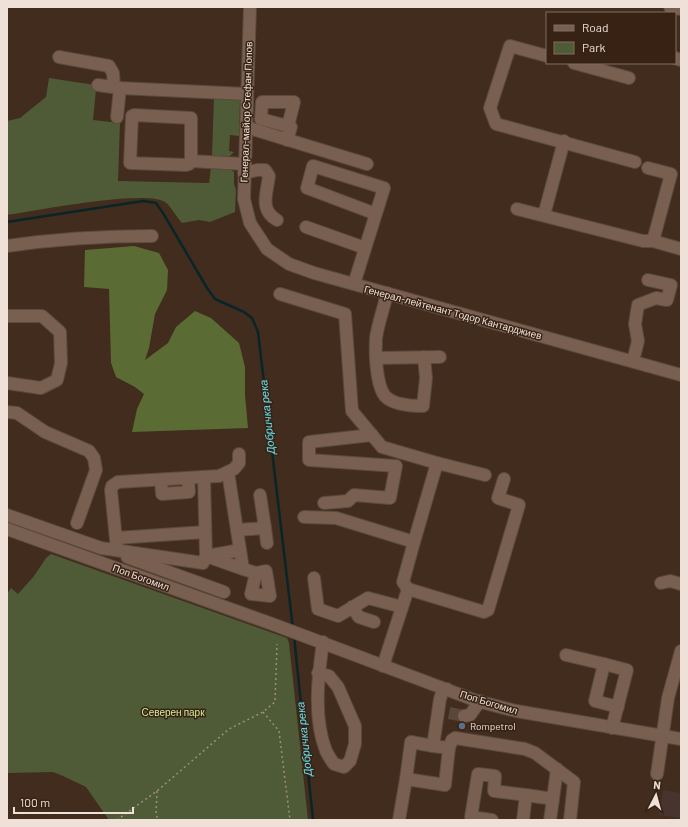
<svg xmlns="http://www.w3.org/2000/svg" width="688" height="827" font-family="Barlow,sans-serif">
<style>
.education{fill:#47342e}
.green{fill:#4f5a37}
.forest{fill:#5a6b33}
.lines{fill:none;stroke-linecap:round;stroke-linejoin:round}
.stream{stroke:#0a2528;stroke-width:2.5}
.minor-tunnel{stroke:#5b473a;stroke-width:12;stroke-dasharray:12 6;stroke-linecap:butt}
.minor-casing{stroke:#5b493d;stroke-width:14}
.path{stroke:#9e8d82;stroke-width:1.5;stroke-dasharray:2 3;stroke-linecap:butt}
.minor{stroke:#785f50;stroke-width:12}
.service-dot{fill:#5c6f8a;stroke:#372214;stroke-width:1.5}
.labels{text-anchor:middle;stroke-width:3;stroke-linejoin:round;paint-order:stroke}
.street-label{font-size:10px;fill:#efe1d8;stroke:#372214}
.park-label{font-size:10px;fill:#d2ee99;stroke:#372214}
.poi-label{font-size:10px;fill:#efe1d8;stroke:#372214;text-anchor:start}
.water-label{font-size:11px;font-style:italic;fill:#64e2f0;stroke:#372214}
</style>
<rect width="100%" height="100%" fill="#412c1e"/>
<polygon class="education" points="663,790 681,793 681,818 659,815"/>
<g class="green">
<path d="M49,78L95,85L96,90L93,120L120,123L118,181L209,183L211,167L230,169L234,172V184L236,190L235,212L210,222L199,220L182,223C177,218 170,205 165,202C146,189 34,211 7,215V121L20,118L46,97Z"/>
<polygon points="214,97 240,100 239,136 230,135 229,151 234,152 230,156 212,156"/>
<polygon points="51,554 287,638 289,643 308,820 109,820 86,787 63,776 53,772 8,773 7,594 11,588 18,594 34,576 46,558"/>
</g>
<polygon class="forest" points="134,246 159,253 168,270 167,290 155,314 149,348 145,360 168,343 176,327 195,311 211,318 239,343 245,367 245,395 248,428 132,432 137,409 144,394 135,387 116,377 111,363 109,289 84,287 85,250"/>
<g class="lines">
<g class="stream">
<polyline points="7,222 143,201 156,203 163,213 207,288 215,299 244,312 252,318 258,332 293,629"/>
<polyline points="294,636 313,820"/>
</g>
<polyline class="minor-tunnel" points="449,713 464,716"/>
<defs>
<g id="minor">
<polyline points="250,7 244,199 250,223 267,249 289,264 314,273 681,375"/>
<polyline points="670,7 681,9"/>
<polyline points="547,56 510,46 490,108 496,124 635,162"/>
<polyline points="59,57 109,66 113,73 114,87"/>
<polyline points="675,58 681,60"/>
<polyline points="574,63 629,78"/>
<polyline points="98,85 119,88 247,94"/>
<polyline points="117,117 120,88"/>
<polyline points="246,127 367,164"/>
<polyline points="287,140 291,127 261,119 262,102 294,102 288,126"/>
<polyline points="191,161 189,164 186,165 130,163 132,116 134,115 191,118 191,161 244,164"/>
<polyline points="648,168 671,174 653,241 681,249"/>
<path d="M244,173L257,170H265L269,176C267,193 259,210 277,220"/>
<polyline points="517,209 643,241 653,241"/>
<polyline points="544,215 564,141"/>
<polyline points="306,227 365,248"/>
<path d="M7,246C55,239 103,236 152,236"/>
<polyline points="354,284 384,188 313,166 307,188 376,214"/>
<path d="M387,293C384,308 378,323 376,338C375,352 376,385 385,396C393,405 411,406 423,406L426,378L424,357"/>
<polyline points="280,294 345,314 352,411 382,447 437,463"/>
<polyline points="7,316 42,316 60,332 61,363 57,380 41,388 7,383"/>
<polyline points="377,358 440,357"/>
<polyline points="633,361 638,341 635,324 638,305 656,298 667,300 671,285 648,280"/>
<polyline points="7,412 17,413 45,432 89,451 94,458 96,470 77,523"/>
<polyline points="161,480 162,494 189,492 188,478"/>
<polyline points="324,503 348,501 354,495 390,498 396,466 309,460 309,442 372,435"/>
<polyline points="7,515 101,548 203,563 206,556 204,477"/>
<polyline points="304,517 336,518 414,542 403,582 408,589"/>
<polyline points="265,528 267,543"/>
<polyline points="7,529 275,625 477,701 516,711 681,739"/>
<polyline points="237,530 265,528 260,495"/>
<polyline points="116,538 205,532"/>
<polyline points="414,542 437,463 485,475"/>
<polyline points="117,550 111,490 112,486 118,482 219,476 234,469 239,463 239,454"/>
<polyline points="206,556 243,569 228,472"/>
<polyline points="207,556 240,550"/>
<polyline points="127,557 224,592"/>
<polyline points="243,569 256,573 266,571 270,596 251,594 256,573"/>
<polyline points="314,578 318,609 338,616 368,598 402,607"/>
<polyline points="661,583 670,581 681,584"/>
<polyline points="352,607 359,617 374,622"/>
<polyline points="566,655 604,664 595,701 618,707"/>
<polyline points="604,664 627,670 612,728"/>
<polyline points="383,666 408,589 484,612 488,610 519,505 498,498 504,479"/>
<path d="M318,673L329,676L338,687L355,726V744L350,761L344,767L334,764C331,760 328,755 326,751C313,718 318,676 323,642"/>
<polyline points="464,716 470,715 480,701"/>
<polyline points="449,748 452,740 455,738 525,749 535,753 574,782 570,820"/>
<polyline points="657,774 668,698 681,651"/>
<polyline points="406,779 411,742 433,746"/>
<polyline points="553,799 557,769"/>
<polyline points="399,820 406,779 445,785 449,748 433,746 440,699 442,693 447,689"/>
<polyline points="492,820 471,817 478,774 495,776 494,791 526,795"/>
<polyline points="523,820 526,795 553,799 550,820"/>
</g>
</defs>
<use href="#minor" class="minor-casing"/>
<g class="path">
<polyline points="263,712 279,731 290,820"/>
<polyline points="157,791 156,814 158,820"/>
<polyline points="117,820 157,791 229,729 263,712 275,702 277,644"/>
</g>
<use href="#minor" class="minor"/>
</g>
<circle class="service-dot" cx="462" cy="726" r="4"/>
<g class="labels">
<g class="street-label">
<text transform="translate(246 112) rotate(-88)" y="4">Генерал-майор Стефан Попов</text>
<text transform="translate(453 312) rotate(15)" y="4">Генерал-лейтенант Тодор Кантарджиев</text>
<text transform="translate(141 577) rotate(20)" y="4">Поп Богомил</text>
<text transform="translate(489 702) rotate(17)" y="4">Поп Богомил</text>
</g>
<g class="park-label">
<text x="173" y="716">Северен парк</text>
</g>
<g class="poi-label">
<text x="470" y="730">Rompetrol</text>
</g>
<g class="water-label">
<text transform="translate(267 417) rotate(-96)" y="4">Добричка река</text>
<text transform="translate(304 739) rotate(-96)" y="4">Добричка река</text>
</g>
</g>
<rect width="688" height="827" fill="none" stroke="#efe1d8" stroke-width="16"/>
<rect x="546" y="12" width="130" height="52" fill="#372214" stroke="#816e62"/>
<rect x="554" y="25" width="20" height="6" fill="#785f50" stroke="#816e62"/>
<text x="582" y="32" font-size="12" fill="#efe1d8">Road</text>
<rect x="554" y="42" width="20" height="12" fill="#4f5a37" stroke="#816e62"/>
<text x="582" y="52" font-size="12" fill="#efe1d8">Park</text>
<g transform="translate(656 795) rotate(6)" stroke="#372214" stroke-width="3" paint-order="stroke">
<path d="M0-3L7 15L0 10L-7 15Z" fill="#efe1d8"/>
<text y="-6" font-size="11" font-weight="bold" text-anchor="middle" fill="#efe1d8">N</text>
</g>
<path d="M14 807v6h119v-6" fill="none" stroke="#efe1d8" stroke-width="2"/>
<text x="20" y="807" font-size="12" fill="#efe1d8" stroke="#372214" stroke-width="3" paint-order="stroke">100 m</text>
</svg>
